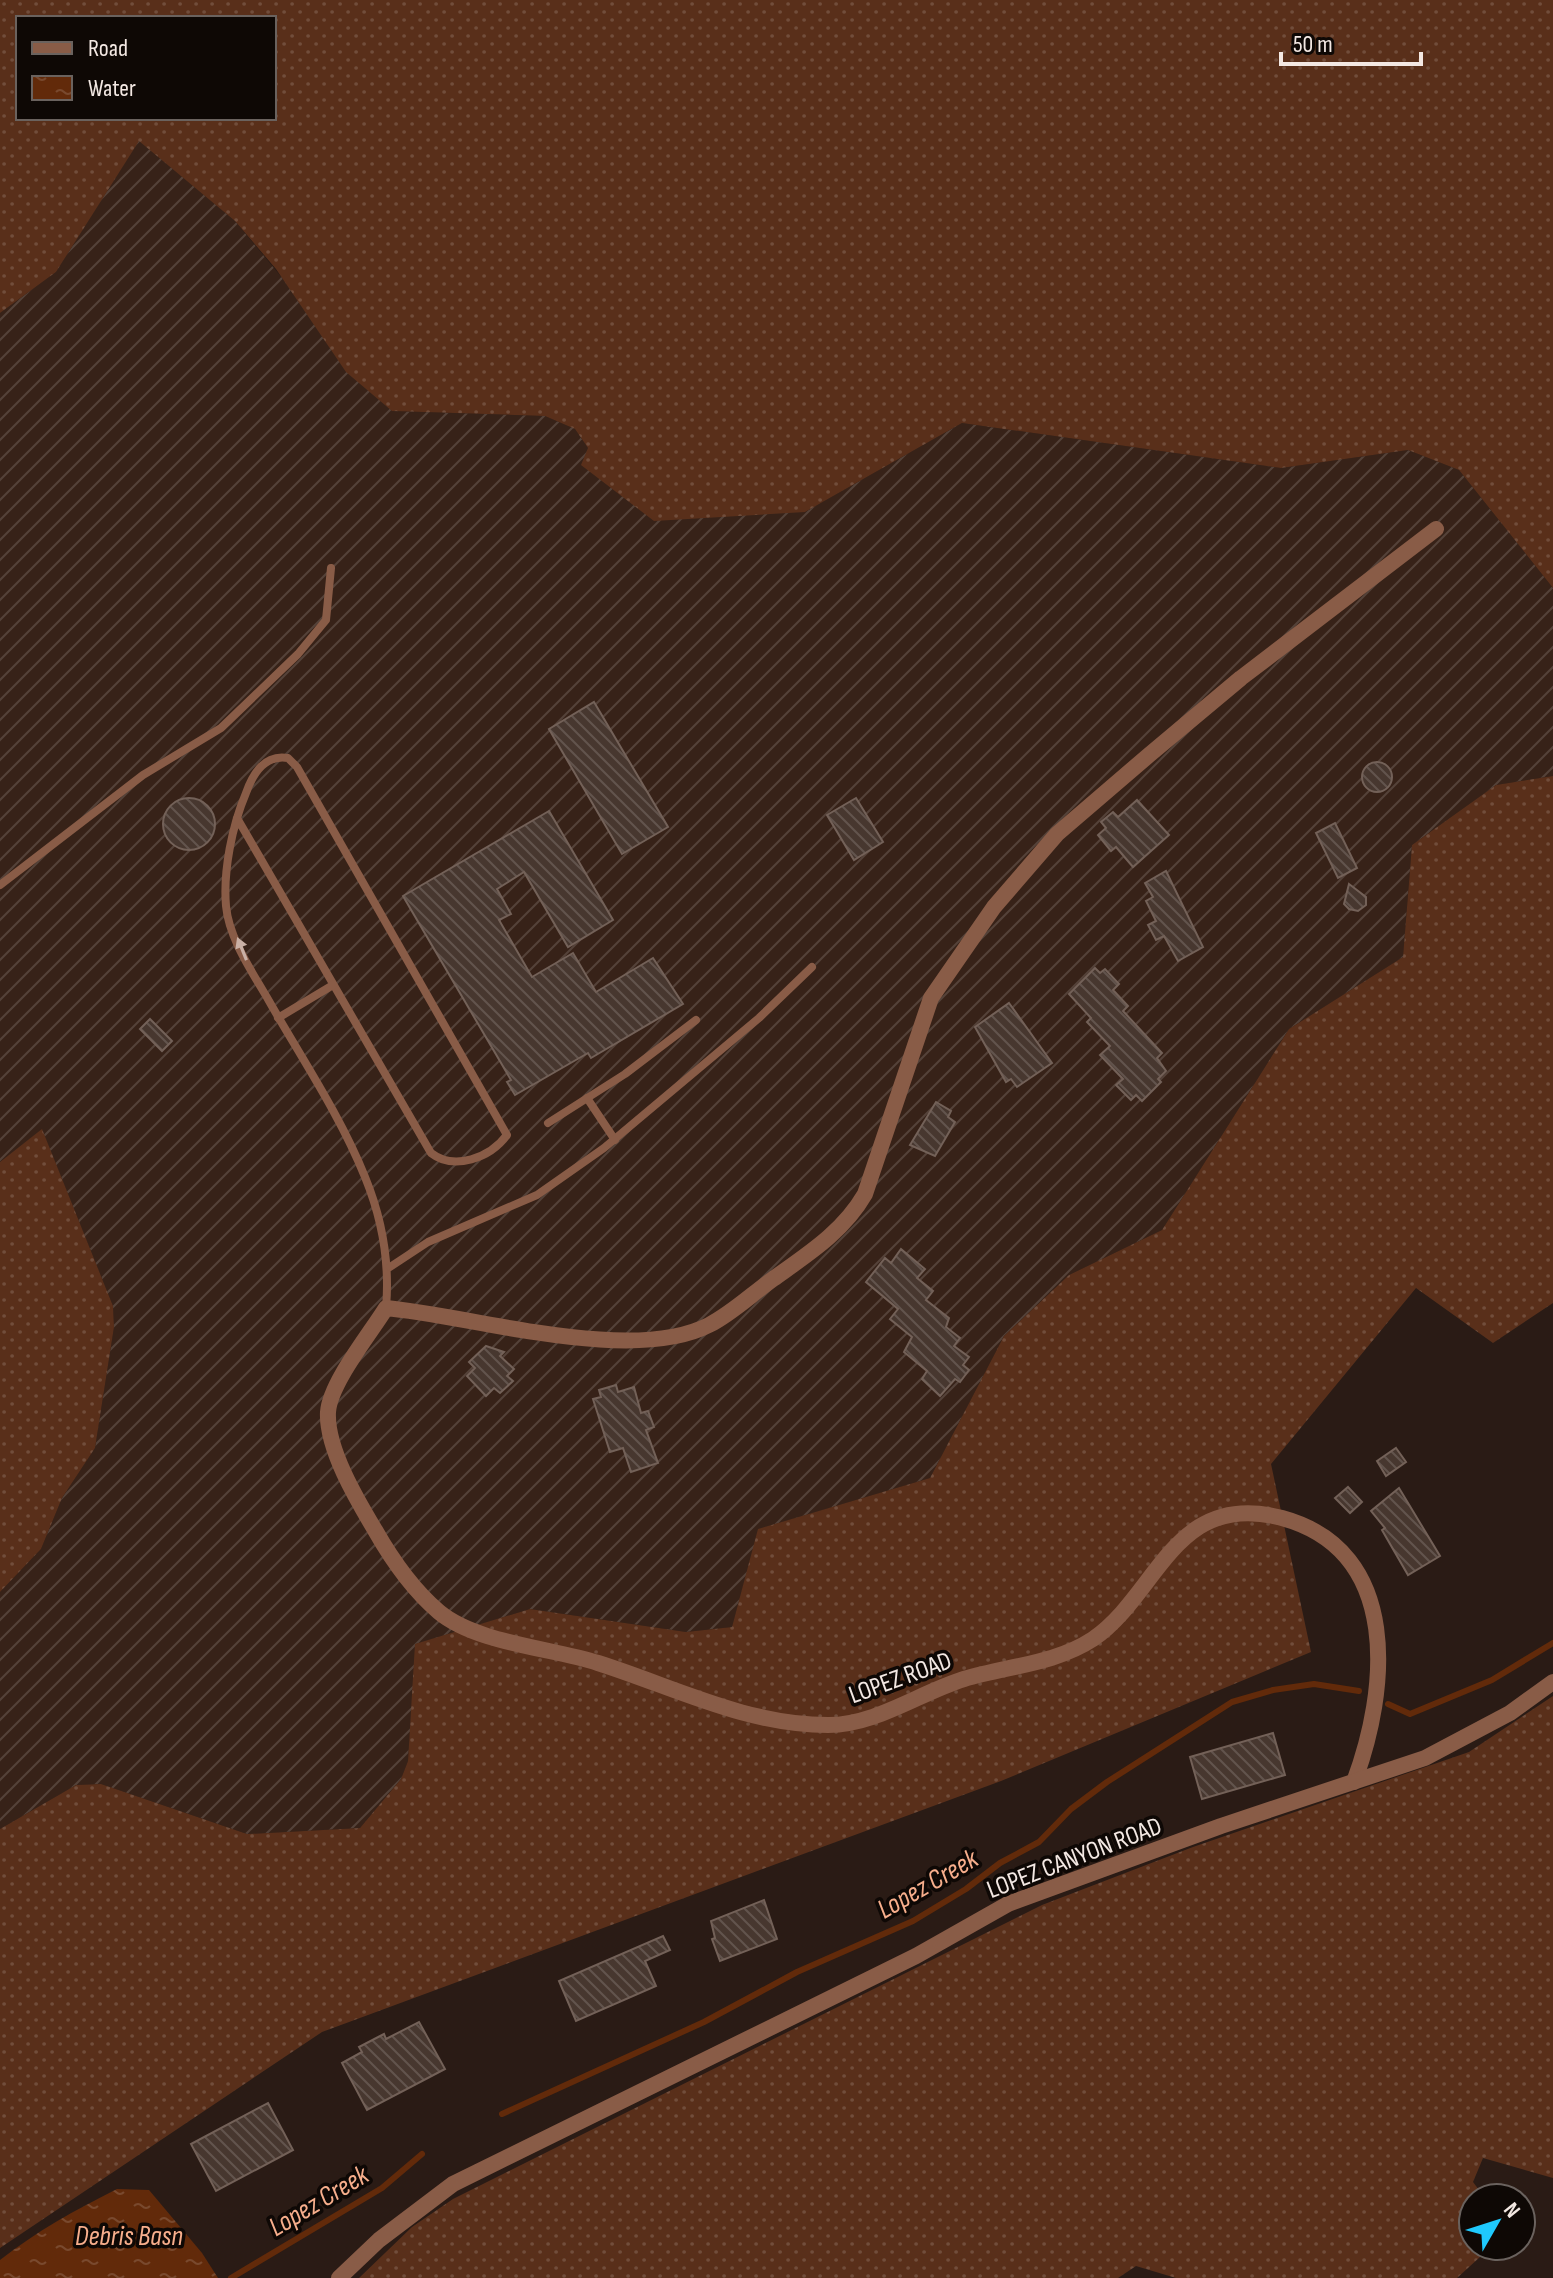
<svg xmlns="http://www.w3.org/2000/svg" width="1553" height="2278" font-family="'Sofia Sans Condensed',sans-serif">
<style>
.industrial{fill:url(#industrial-furrows)}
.grass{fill:url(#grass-dots);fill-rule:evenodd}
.water{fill:url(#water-ripples)}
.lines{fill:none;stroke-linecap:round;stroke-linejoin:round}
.stream{stroke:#622a0a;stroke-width:6}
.building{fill:url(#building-back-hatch);stroke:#736158;stroke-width:2}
.lane{stroke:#895c47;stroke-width:8}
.street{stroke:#895c47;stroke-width:16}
.oneway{fill:#c9b0a5}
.labels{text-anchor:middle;stroke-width:7;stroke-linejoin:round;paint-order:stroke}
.street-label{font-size:26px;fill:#f3e8e3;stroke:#0e0805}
.water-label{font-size:28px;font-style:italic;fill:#f7ae8c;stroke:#0e0805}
</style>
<defs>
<pattern id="industrial-furrows" width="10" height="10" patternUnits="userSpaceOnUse" patternTransform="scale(2)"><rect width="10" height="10" fill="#372218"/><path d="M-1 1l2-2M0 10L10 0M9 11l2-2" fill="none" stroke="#544239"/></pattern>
<pattern id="grass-dots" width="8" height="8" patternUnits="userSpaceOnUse" patternTransform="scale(2)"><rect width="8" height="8" fill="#592f1a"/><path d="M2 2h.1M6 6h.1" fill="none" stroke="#714d3b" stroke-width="1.8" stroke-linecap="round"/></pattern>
<pattern id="water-ripples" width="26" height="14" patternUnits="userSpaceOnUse" patternTransform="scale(2)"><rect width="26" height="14" fill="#622a0a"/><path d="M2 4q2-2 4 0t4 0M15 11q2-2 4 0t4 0" fill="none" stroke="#79492e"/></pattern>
<pattern id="building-back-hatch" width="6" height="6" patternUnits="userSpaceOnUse" patternTransform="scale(2)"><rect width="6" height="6" fill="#47372f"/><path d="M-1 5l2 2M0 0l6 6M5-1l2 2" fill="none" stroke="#62544d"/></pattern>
</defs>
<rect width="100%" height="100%" fill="#2a1b15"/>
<polygon class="industrial" points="139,140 235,221 392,411 545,416 575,429 588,448 805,512 962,423 1281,468 1408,450 1459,470 1553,588 1553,776 1496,785 1412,845 1403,957 1289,1029 1162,1230 1069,1275 1004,1336 930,1478 759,1529 732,1627 686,1632 530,1609 416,1644 408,1761 401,1779 360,1828 247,1834 101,1784 76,1785 0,1829 0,1592 41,1549 62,1498 95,1448 114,1327 113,1306 42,1130 0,1162 0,313 56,272"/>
<g class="grass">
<path d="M0,0H1553V588L1459,470L1408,450L1281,468L962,423L805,512L654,521L581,465L588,448L575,429L545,416L392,411L346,372L276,269L235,221L139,141L56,272L0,313ZM274,18V118H18V18Z"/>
<polygon points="1553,776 1553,1303 1493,1343 1416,1288 1271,1464 1311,1652 1001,1781 322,2032 0,2248 0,1829 76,1785 101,1784 247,1834 360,1828 401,1779 408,1761 415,1644 530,1609 686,1632 732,1627 758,1529 930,1478 1004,1336 1069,1275 1162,1230 1289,1029 1403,957 1412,845 1496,785"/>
<polygon points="42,1129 113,1306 114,1327 95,1448 62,1498 41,1549 0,1592 0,1162"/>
<polygon points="1553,1696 1553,2178 1483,2158 1473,2182 1485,2198 1473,2198 1473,2246 1492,2246 1457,2278 1176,2278 1136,2266 1118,2278 359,2278 412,2227 453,2199 1042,1905 1193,1847 1469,1752"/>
</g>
<path class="water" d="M117,2189L149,2190L202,2253L218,2278H0V2260C37,2231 75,2210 117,2189Z"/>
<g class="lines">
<g class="stream">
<polyline points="1388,1704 1410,1714 1492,1680 1553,1643"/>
<polyline points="502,2114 704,2022 797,1972 913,1921 966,1889 1000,1863 1039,1842 1071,1809 1107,1782 1232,1702 1273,1690 1314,1684 1359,1691"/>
<polyline points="231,2278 382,2188 422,2154"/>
</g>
</g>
<g class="building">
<polygon points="594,702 668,827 622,854 549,729"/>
<circle cx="1377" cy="777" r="15"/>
<circle cx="189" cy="824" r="26"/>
<polygon points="856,798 883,842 854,860 827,815"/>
<polygon points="1137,800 1169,835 1133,867 1116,847 1111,851 1098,835 1106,828 1101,822 1113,812 1118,817"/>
<polygon points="549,811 613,920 568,947 524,872 497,889 511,914 499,920 532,977 573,953 596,992 653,958 683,1004 591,1058 588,1053 515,1095 507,1082 511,1080 403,896"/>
<polygon points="1335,823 1357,868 1338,878 1316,833"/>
<polygon points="1166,871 1203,947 1178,961 1164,936 1156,940 1148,925 1156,921 1146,901 1153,897 1145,883"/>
<polygon points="1349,884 1366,897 1366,905 1358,911 1349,909 1344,904"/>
<polygon points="1095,968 1100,973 1105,969 1119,984 1113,990 1128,1006 1123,1011 1162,1053 1157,1058 1166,1071 1158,1079 1161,1082 1142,1101 1136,1095 1131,1100 1116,1085 1123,1079 1100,1055 1110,1046 1087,1022 1091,1018 1069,994"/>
<polygon points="1009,1003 1052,1063 1017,1087 1011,1079 1006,1082 975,1027"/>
<polygon points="150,1019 172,1041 162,1051 140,1029"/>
<polygon points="936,1102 951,1111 948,1117 955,1122 935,1156 910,1145"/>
<polygon points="901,1249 925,1269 917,1278 933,1291 926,1300 949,1318 946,1327 960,1338 954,1346 969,1357 963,1365 969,1370 960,1382 955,1379 940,1396 922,1379 927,1371 904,1352 912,1337 890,1319 898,1309 866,1282 885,1258 891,1263"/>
<polygon points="486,1346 504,1352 500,1356 514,1369 507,1376 513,1381 500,1393 494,1388 486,1396 467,1376 475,1368 469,1362"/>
<polygon points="616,1385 618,1392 634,1387 641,1413 648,1411 654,1427 646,1430 658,1463 631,1472 623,1448 610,1452 593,1399 601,1397 599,1390"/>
<polygon points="1396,1448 1406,1462 1386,1476 1377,1461"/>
<polygon points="1348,1487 1362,1502 1350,1513 1335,1498"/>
<polygon points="1399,1488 1440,1556 1408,1575 1382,1530 1385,1528 1371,1511"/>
<polygon points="1273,1733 1285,1775 1202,1799 1190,1757"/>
<polygon points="764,1900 777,1939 720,1961 712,1939 715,1938 711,1921"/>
<polygon points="663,1936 670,1950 645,1961 656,1986 576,2021 559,1981"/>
<polygon points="419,2022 445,2069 367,2110 342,2063 362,2052 359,2047 384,2034 386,2039"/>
<polygon points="268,2103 293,2150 216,2191 191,2144"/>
</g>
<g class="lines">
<g class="lane">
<path d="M237,818L431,1153C454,1171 490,1158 507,1135L297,767L288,758C265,754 253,773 246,793C232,826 223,871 226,906C229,939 253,973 269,1001C302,1059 340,1115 365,1177C383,1221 390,1262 386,1308"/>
<polyline points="0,885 143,775 221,728 298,654 326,620 331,568"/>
<polyline points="278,1018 333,985"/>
<polyline points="587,1098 615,1140"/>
<polyline points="548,1123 625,1074 696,1020"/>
<polyline points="390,1267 428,1242 537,1195 604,1148 759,1018 812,967"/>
</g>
<g class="street">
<path d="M1354,1782C1388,1691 1403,1551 1282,1518C1174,1489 1158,1595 1093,1639C1055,1664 1007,1666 964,1679C919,1693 876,1725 828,1725C746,1725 674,1687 598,1663C551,1648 476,1643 439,1612C412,1589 392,1560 375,1530C357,1500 326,1448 328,1412C330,1383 370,1334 386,1308C473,1316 631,1365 709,1325C731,1314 752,1294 773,1279C808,1254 843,1232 865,1194L931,998L994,907L1057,834L1149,755L1241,678L1436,529"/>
<polyline points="339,2278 379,2240 453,2184 916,1956 1008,1904 1221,1826 1425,1758 1510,1713 1553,1682"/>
</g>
</g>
<defs><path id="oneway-solid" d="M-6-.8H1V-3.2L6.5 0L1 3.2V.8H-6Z" transform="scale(2)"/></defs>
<use class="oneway" href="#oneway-solid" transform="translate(242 949) rotate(-112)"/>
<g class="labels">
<g class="street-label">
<text transform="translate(900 1677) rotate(-20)" y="9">LOPEZ ROAD</text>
<text transform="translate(1074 1857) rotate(-21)" y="9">LOPEZ CANYON ROAD</text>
</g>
<g class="water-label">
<text transform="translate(927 1883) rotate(-30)" y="10">Lopez Creek</text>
<text transform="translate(318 2200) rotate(-31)" y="10">Lopez Creek</text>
<text x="129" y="2245">Debris Basn</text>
</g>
</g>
<rect x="16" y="16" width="260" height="104" fill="#0e0805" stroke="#6a625e" stroke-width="2"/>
<rect x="32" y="42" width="40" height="12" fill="#895c47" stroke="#6a625e" stroke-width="2"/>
<text x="88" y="56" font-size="24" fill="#f3e8e3">Road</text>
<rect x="32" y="76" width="40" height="24" fill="url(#water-ripples)" stroke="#6a625e" stroke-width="2"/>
<text x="88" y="96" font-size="24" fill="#f3e8e3">Water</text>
<g transform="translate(1497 2222) rotate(51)"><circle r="38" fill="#0e0805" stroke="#6a625e" stroke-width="2"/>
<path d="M0-6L14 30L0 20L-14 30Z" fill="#1fc9fd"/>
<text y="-12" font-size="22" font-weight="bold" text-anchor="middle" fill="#f3e8e3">N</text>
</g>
<path d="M1281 52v12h140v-12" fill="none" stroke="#f3e8e3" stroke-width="4"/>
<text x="1293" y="52" font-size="24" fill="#f3e8e3" stroke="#0e0805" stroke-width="6" paint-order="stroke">50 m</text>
</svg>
